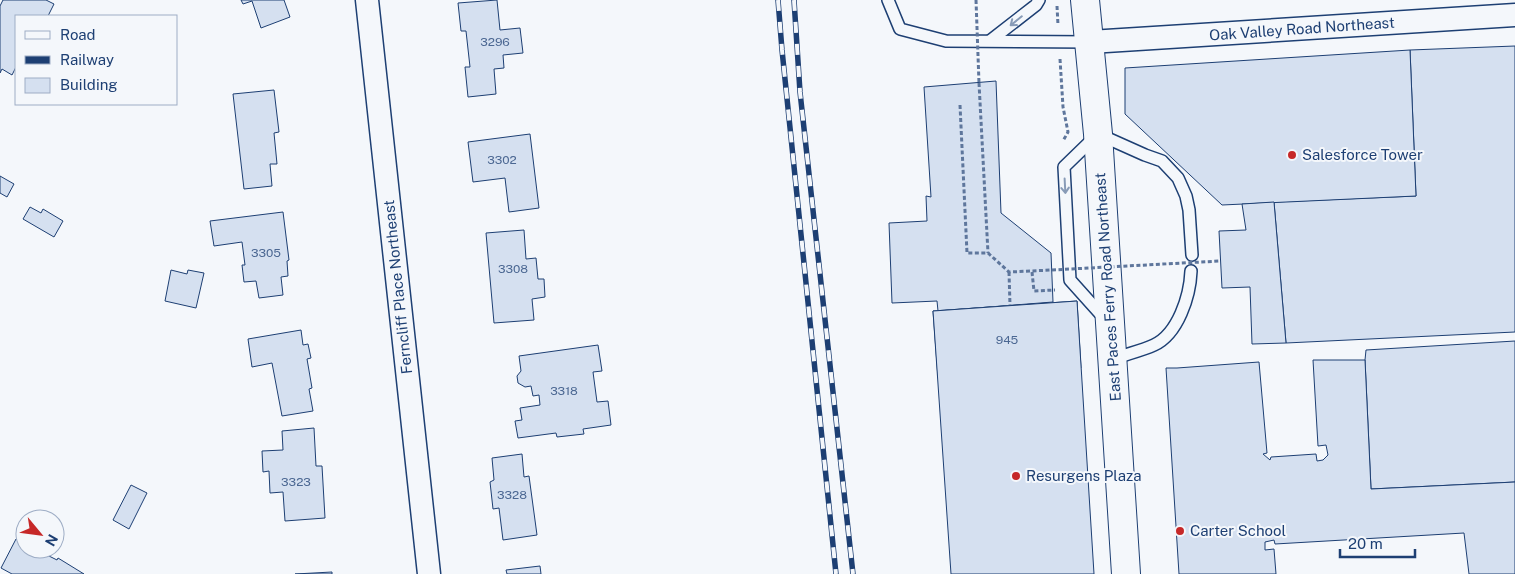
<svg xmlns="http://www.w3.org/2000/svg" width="1515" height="574" font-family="'Public Sans',sans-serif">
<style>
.building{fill:#d5e0f0;stroke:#1d3f73}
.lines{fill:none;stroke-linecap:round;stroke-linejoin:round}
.service-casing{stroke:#1d3f73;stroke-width:14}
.minor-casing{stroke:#1d3f73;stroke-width:25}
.tertiary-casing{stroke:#1d3f73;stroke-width:30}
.path{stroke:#5e769c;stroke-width:3;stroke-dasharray:4 2.5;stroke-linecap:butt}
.service{stroke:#f4f7fb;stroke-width:11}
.minor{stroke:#f4f7fb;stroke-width:22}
.tertiary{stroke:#f4f7fb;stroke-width:28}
.rail-casing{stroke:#1d3f73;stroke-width:5.5}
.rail{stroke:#f4f7fb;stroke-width:4;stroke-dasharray:11;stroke-linecap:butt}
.path-bridge{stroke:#5e769c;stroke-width:3;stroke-dasharray:4 2.5;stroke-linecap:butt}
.oneway{stroke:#889bb7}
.poi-dot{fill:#c62828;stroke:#f4f7fb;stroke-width:2}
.labels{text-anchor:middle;stroke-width:4;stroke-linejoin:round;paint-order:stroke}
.number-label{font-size:12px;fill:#4b6792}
.street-label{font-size:15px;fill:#1d3f73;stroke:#f4f7fb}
.poi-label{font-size:15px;fill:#1d3f73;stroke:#f4f7fb;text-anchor:start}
</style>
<rect width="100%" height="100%" fill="#f4f7fb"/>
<g class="building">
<polygon points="3,0 46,0 54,4 48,16 16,16 16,67 12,75 2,69 0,73 0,6"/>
<polygon points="241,0 284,0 290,17 261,28 252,1 243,4"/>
<polygon points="497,0 500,30 520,28 523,53 503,55 504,68 494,69 496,94 468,97 465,67 470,67 466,31 461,31 458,3"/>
<polygon points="1515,46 1515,332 1286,343 1274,202 1416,196 1410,50"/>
<polygon points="1410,50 1416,196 1222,205 1125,114 1125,68"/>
<polygon points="996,81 1001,213 1051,253 1053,302 938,311 937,301 892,303 889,223 927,221 926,196 931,197 924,87"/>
<polygon points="274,90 279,132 274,133 277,164 270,164 272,186 244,189 233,94"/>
<polygon points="530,134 539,208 509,212 505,178 473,182 468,142"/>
<polygon points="0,176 14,184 7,197 0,193"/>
<polygon points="1274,202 1286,343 1252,344 1250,287 1222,288 1219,231 1246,230 1242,204"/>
<polygon points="30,207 41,213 43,209 63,221 54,237 23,219"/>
<polygon points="283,212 289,260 287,261 288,276 281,277 283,295 259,298 256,281 244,282 242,265 245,265 242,242 214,246 210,221"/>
<polygon points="524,230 526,259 536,258 538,279 544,279 545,297 532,299 534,320 494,323 486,233"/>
<polygon points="171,270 187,274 188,270 204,273 196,308 165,301"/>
<polygon points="1077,301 1081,368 938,378 933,311"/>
<polygon points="1077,301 1094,574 951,574 933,311"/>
<polygon points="301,330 303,345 308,344 311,358 307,359 312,388 309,389 313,411 282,416 272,363 252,367 248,339"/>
<polygon points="1515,341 1515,482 1371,489 1365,360 1366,350"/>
<polygon points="598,345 602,371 593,372 597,402 608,401 611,425 583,429 584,434 557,437 556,433 518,438 515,421 522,420 520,408 540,405 539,395 533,396 531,386 525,387 518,383 517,376 521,371 519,356"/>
<polygon points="1313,360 1365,360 1371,489 1515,482 1515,574 1469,574 1464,533 1275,544 1274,540 1265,542 1265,550 1274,549 1276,574 1179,574 1166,368 1177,368 1259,362 1267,453 1263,454 1270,460 1271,457 1316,454 1317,461 1323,460 1328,455 1326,445 1318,446"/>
<polygon points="314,428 316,466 322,466 325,518 285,521 283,492 270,493 269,471 263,472 262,451 283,450 282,431"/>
<polygon points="522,454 524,477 529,476 537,535 503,540 499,508 493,509 490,482 494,480 492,458"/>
<polygon points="131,485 147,493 129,529 113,520"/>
<polygon points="16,539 25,544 25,549 35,549 57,560 58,558 84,574 12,574 1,568"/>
<polygon points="540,566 541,574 507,574 506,570"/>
<polygon points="332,572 332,574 295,574"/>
</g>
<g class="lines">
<defs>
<g id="service">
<polyline points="888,0 900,29 946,41 1090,42"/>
<polyline points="991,40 1036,5 1039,0"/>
<polyline points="1105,319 1070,280 1064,167 1098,134 1145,155 1162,161 1178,178 1186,196 1189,210 1192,255"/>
<path d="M1113,359C1126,354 1141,351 1154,345C1178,334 1190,296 1191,271"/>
</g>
<g id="minor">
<polyline points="367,0 429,574"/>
<polyline points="1090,42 1515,15"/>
</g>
<polyline id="tertiary" points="1085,0 1098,134 1126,574"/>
</defs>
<use href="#service" class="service-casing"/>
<use href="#minor" class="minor-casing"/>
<use href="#tertiary" class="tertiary-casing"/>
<g class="path">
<polyline points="1057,6 1058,25"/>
<polyline points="1060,59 1063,107 1068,132 1063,141"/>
<polyline points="979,83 988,253"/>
<polyline points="960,105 967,253 988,253 1009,272 1052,270"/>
<polyline points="1009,272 1010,305"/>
<polyline points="1032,272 1034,291 1055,290"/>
</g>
<use href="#service" class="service"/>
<use href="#minor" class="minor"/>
<use href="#tertiary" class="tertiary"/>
<defs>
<g id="rail">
<polyline points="778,0 782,50 836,574"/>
<polyline points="794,0 800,92 853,574"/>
</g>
</defs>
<use href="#rail" class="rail-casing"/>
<use href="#rail" class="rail"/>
<g class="path-bridge">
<polyline points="976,0 979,83"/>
<polyline points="1052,270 1220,261"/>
</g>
</g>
<defs><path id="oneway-shaft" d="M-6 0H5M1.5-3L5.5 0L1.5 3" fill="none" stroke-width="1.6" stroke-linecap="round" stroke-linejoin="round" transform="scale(1.25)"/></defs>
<g class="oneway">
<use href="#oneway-shaft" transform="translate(1016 21) rotate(141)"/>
<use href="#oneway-shaft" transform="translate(1065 186) rotate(87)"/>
</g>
<g class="poi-dot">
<circle cx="1292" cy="155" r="5"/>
<circle cx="1016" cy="476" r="5"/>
<circle cx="1180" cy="531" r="5"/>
</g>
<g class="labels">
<g class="number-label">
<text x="495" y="46">3296</text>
<text x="502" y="164">3302</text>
<text x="266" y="257">3305</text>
<text x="513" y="273">3308</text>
<text x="1007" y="344">945</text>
<text x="564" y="395">3318</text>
<text x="296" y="486">3323</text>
<text x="512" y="499">3328</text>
</g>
<g class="street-label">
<text transform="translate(1302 29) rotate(-4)" y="5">Oak Valley Road Northeast</text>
<text transform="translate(398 287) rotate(-96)" y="5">Ferncliff Place Northeast</text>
<text transform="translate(1108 287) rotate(-94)" y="5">East Paces Ferry Road Northeast</text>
</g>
<g class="poi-label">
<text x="1302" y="160">Salesforce Tower</text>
<text x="1026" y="481">Resurgens Plaza</text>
<text x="1190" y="536">Carter School</text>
</g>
</g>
<rect x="15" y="15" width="162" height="90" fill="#f4f7fb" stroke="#9eadc5"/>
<rect x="25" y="31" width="25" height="8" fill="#f4f7fb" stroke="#9eadc5"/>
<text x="60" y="40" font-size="15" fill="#1d3f73">Road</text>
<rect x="25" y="56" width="25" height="8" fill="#1d3f73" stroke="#9eadc5"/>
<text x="60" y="65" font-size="15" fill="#1d3f73">Railway</text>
<rect x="25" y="78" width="25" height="15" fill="#d5e0f0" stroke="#9eadc5"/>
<text x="60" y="90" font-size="15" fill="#1d3f73">Building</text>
<g transform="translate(40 534) rotate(119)"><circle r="24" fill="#f4f7fb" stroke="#9eadc5"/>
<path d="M0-4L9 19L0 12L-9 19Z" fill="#c62828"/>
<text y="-8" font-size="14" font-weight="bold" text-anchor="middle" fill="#1d3f73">N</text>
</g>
<path d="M1340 549v8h75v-8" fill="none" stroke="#1d3f73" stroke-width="2.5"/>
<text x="1348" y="549" font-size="15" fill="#1d3f73" stroke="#f4f7fb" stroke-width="4" paint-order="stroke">20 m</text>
</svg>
